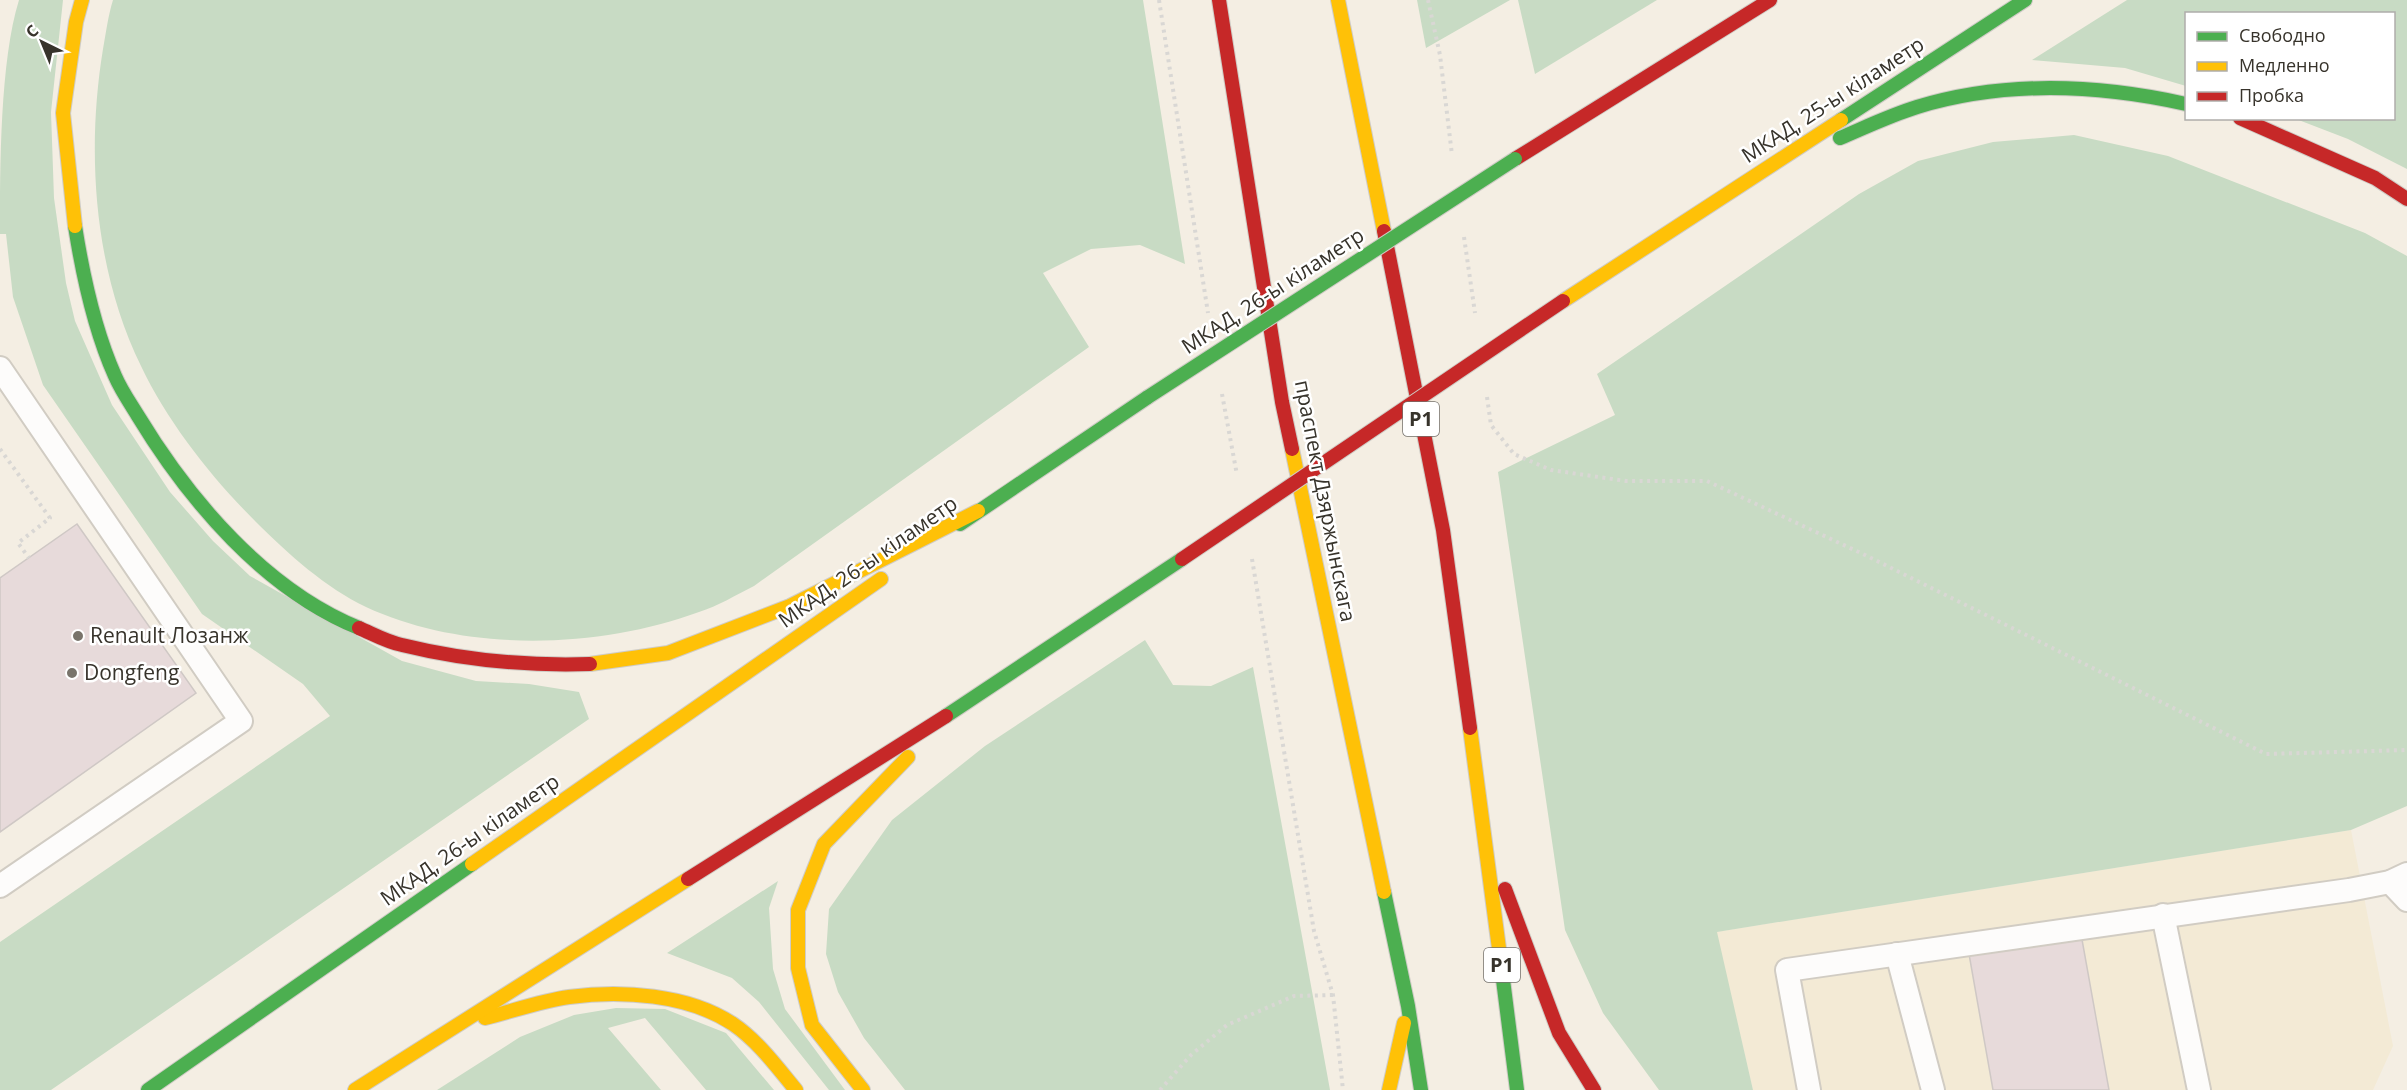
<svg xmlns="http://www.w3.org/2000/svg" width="2407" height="1090" font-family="'Open Sans',sans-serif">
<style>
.built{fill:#f3ead5}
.green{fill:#c8dbc4}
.building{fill:#e7dada;stroke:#cfc8c5;stroke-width:1.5}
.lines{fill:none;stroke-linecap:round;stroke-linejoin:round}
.lane-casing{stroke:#d1ccc3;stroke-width:26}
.fast-casing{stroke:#cfccc6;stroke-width:16}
.slow-casing{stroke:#cfccc6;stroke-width:16}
.jam-casing{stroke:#cfccc6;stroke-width:16}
.path{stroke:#d9d7d4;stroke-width:4;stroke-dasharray:3 4.5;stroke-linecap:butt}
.lane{stroke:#fdfcfb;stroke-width:22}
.fast{stroke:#4caf50;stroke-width:14}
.slow{stroke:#ffc107;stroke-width:14}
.jam{stroke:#c62828;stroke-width:14}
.fast-bridge-casing{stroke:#cfccc6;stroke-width:16;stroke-linecap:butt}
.jam-bridge-casing{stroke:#cfccc6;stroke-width:16;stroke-linecap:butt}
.fast-bridge{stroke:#4caf50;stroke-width:14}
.jam-bridge{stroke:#c62828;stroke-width:14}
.poi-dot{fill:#79746b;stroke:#fff;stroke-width:2}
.labels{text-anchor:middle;stroke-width:5;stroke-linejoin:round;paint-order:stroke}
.shield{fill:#fff;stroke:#73706b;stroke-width:1.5}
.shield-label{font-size:20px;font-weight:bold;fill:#37332b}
.street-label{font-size:21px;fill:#37332b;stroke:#fff}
.poi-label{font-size:21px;fill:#37332b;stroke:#fff;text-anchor:start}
</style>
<rect width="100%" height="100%" fill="#f4eee3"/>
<polygon class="built" points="2351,830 2393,1046 2373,1090 1753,1090 1716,932"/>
<g class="green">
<path d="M19,0H63L51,112L54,198L66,283L75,321L112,405L170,492L213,541L250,576L402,661L476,681L529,684L579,692L589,719L51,1090H0V942L330,716L303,684L202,614L43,385L13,297L6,234H0C0,167 0,61 19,0Z"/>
<path d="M113,0H1143L1185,264L1140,245L1091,249L1043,273L1089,347L754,586C736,595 718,606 699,612C598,649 465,653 366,607C326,588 288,554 256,522C212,478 168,423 141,366C94,270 86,153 103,49C106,33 108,16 113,0Z"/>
<polygon points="1417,0 1510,0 1426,48"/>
<polygon points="1518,0 1657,0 1535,74"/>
<polygon points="2127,0 2407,0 2407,169 2348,139 2296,119 2394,118 2394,14 2186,14 2186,86 2125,68 2032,60"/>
<polygon points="2074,135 2168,156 2365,233 2407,256 2407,806 2351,830 1717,932 1753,1090 1659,1090 1603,1013 1565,930 1498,472 1615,415 1597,374 1859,194 1918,161 1993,142"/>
<polygon points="1145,640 1173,685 1211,686 1253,667 1330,1090 905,1090 864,1038 838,992 826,954 829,909 892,820 985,746"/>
<polygon points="778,881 769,908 773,969 785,1009 845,1090 829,1090 759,1002 732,978 667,953"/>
<polygon points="616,1008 665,1009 726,1033 774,1090 706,1090 645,1018 608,1028 661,1090 437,1090 520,1037 574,1015"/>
</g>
<g class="building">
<polygon points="77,524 196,693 0,832 0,578"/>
<polygon points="2081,934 2109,1090 1993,1090 1969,954"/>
</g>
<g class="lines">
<defs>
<g id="lane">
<polyline points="0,368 241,721 0,886"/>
<polyline points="2390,882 2407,900"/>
<polyline points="2163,915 2199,1090"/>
<polyline points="1897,954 1933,1090"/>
<polyline points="1809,1090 1787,970 2349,890 2390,882 2407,874"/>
</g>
<g id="fast">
<polyline points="1841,120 2025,0"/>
<path d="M1840,138C1866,127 1891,115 1917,107C2006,80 2096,84 2186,104"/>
<path d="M75,226C83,277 94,329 115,376C121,390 130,403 138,416C189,500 265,590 359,628"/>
<polyline points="960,524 1148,397"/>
<polyline points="946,716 1182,559"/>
<polyline points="1384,892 1408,1006 1421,1090"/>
<polyline points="1500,956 1517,1090"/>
<polyline points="148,1090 472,864"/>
</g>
<g id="slow">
<polyline points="1338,0 1384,231"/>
<polyline points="75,226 63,113 76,22 82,0"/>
<polyline points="1563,301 1841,120"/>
<polyline points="1292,449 1384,892"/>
<polyline points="590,664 668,653 790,606 978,511"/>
<polyline points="1470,728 1500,956"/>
<polyline points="472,864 881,579"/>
<path d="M485,1018C513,1011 541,1001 569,997C621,990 688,994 733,1024C758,1041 777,1067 796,1090"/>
<polyline points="355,1090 688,879"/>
<polyline points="863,1090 812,1025 798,968 798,910 824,844 908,757"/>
<polyline points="1389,1090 1404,1023"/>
</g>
<g id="jam">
<polyline points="1219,0 1282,402 1292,449"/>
<polyline points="2240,118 2375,178 2407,199"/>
<polyline points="1515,159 1770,0"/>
<polyline points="1384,231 1443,530 1470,728"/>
<path d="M359,628C373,634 387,642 402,645C463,660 528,666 590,664"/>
<polyline points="688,879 946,716"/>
<polyline points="1505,889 1559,1033 1594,1090"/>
</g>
</defs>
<use href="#lane" class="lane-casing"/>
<use href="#fast" class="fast-casing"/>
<use href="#slow" class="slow-casing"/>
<use href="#jam" class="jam-casing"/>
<g class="path">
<polyline points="1159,0 1208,313"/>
<polyline points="1428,0 1440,55 1452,155"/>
<polyline points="1464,237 1475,313"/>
<polyline points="1222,394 1237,475"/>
<polyline points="1487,397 1491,425 1514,454 1551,470 1626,481 1707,481 1865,555 2266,754 2407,750"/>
<polyline points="0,449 50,518 18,543 29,558"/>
<polyline points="1252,559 1314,931 1333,995 1343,1090"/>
<polyline points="1160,1090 1191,1055 1227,1025 1294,996 1333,995"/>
</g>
<use href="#lane" class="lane"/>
<use href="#fast" class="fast"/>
<use href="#slow" class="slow"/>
<use href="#jam" class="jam"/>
<defs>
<polyline id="fast-bridge" points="1148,397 1515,159"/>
<polyline id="jam-bridge" points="1182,559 1563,301"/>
</defs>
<use href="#fast-bridge" class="fast-bridge-casing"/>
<use href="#jam-bridge" class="jam-bridge-casing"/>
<use href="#fast-bridge" class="fast-bridge"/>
<use href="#jam-bridge" class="jam-bridge"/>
</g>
<g class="poi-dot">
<circle cx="78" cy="636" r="6"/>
<circle cx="72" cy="673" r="6"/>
</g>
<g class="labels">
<g class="shield">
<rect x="1403" y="402" width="36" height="34" rx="4.5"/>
<rect x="1484" y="948" width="36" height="34" rx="4.5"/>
</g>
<g class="shield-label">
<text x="1421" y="426">Р1</text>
<text x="1502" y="972">Р1</text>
</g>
<g class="street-label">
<text transform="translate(1833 100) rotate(-33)" y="7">МКАД, 25-ы кіламетр</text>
<text transform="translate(1273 291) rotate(-33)" y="7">МКАД, 26-ы кіламетр</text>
<text transform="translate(1325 501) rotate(79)" y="7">праспект Дзяржынскага</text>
<text transform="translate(868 562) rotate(-35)" y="7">МКАД, 26-ы кіламетр</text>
<text transform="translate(470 840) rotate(-35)" y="7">МКАД, 26-ы кіламетр</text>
</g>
<g class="poi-label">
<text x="90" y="643">Renault Лозанж</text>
<text x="84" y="680">Dongfeng</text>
</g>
</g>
<rect x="2185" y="12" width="210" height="108" fill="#ffffff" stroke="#afadaa" stroke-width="1.5"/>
<rect x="2197" y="32" width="30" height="9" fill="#4caf50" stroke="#afadaa" stroke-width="1.5"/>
<text x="2239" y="42" font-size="18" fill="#37332b">Свободно</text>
<rect x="2197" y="62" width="30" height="9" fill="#ffc107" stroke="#afadaa" stroke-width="1.5"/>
<text x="2239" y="72" font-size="18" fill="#37332b">Медленно</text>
<rect x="2197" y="92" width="30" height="9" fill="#c62828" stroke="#afadaa" stroke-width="1.5"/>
<text x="2239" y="102" font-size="18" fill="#37332b">Пробка</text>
<g transform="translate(42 42) rotate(317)" stroke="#ffffff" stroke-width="4.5" paint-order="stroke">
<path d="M0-4.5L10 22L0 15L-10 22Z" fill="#37332b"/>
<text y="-9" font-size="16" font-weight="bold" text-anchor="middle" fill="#37332b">С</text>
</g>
</svg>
